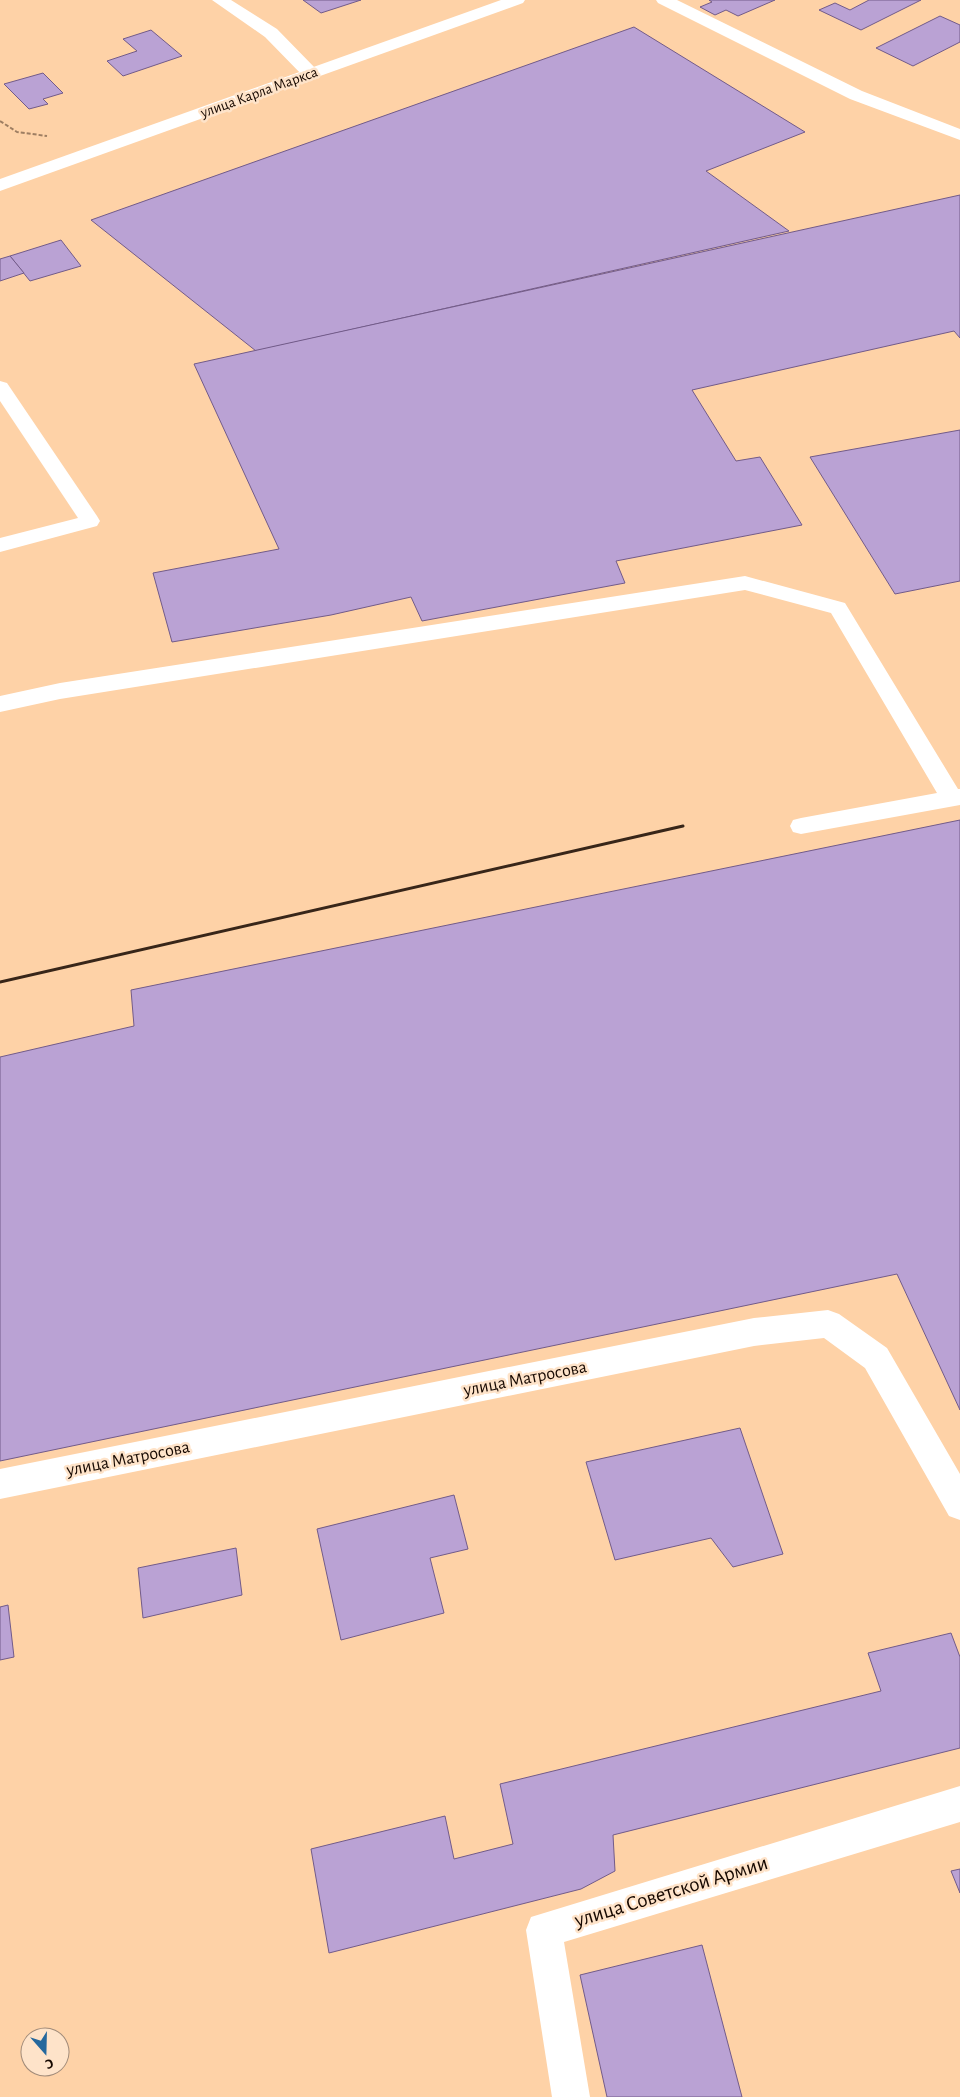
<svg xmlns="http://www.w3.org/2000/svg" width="960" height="2097" font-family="'Alegreya Sans',sans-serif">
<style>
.building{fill:#baa2d4;stroke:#725b89}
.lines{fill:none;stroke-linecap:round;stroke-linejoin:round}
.path{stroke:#9e7e62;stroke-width:2;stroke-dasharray:4 2;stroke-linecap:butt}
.lane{fill:#fff;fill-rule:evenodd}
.street{fill:#fff;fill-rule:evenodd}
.secondary{fill:#fff;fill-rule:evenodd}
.rail{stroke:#382619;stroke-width:3}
.labels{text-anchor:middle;stroke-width:5;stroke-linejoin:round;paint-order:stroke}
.far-street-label{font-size:15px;fill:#160800;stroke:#fee3c9}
.street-label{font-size:18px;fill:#160800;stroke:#fee3c9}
.near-street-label{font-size:21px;fill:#160800;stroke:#fee3c9}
</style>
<rect width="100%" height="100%" fill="#fed2a7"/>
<g class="building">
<polygon points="303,0 361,0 321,13"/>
<polygon points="709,0 775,0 738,16 726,10 715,15 700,7 712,2"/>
<polygon points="869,0 921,0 861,30 819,10 835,3 850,10"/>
<polygon points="940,16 960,25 960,42 913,66 876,48"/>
<polygon points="634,27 805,132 706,171 789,231 256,351 91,220"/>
<polygon points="151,30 182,56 123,76 107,61 137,51 123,39"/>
<polygon points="43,73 63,93 43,99 48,104 29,109 4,84"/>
<polygon points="960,195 960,338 954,331 692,390 736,461 760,457 802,525 616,561 625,583 422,621 411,597 331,615 172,642 153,573 279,549 194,364"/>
<polygon points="61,240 81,266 30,281 10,256"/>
<polygon points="10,256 24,273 0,281 0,259"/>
<polygon points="960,430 960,581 895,594 810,457"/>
<polygon points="960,820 960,1410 897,1274 0,1461 0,1057 134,1026 131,990"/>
<polygon points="740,1428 783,1554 733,1567 711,1538 615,1560 586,1462"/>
<polygon points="454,1495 468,1549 430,1558 444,1613 341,1640 317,1529"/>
<polygon points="236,1548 242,1595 143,1618 138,1568"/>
<polygon points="8,1605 14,1657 0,1660 0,1607"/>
<polygon points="951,1633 960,1657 960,1748 613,1835 615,1871 581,1889 329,1953 311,1849 445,1816 454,1859 513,1844 500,1784 881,1691 868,1653"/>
<polygon points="960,1869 960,1893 951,1871"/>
<polygon points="702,1945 742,2097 607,2097 580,1975"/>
</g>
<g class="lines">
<polyline class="path" points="0,121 17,132 47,136"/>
<g class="lane">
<polygon points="0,381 7,383 97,516 100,521 97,526 0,552 0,538 78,518 0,401"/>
<polygon points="745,576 845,603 958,789 960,789 960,805 801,834 793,832 790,826 793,820 801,818 937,793 831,613 745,590 60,699 0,712 0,696 60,683"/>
</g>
<g class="street">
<polygon points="212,0 231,0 277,29 317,70 320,74 317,78 305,78 265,37"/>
<polygon points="656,0 677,0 862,91 960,129 960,140 850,99 658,3"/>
<polygon points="828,1310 839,1314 887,1348 960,1474 960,1520 949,1516 865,1368 824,1338 754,1346 0,1499 0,1469 754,1318"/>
<polygon points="960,1786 960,1822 564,1942 590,2097 552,2097 526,1930 531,1917"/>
</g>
<polygon class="secondary" points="501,0 525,0 523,3 0,191 0,179"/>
<polyline class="rail" points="0,982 683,826"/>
</g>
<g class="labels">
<g class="far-street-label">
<text transform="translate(259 92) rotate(-20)" y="5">улица Карла Маркса</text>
</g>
<g class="street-label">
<text transform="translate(525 1378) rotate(-11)" y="6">улица Матросова</text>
<text transform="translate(128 1458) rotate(-11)" y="6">улица Матросова</text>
</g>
<g class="near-street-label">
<text transform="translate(671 1891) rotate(-17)" y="7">улица Советской Армии</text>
</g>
</g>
<g transform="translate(45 2052) rotate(160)"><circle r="24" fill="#fee3c9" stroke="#a18b79"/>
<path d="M0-4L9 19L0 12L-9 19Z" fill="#25689d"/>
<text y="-8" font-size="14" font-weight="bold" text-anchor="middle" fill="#160800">С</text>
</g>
</svg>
